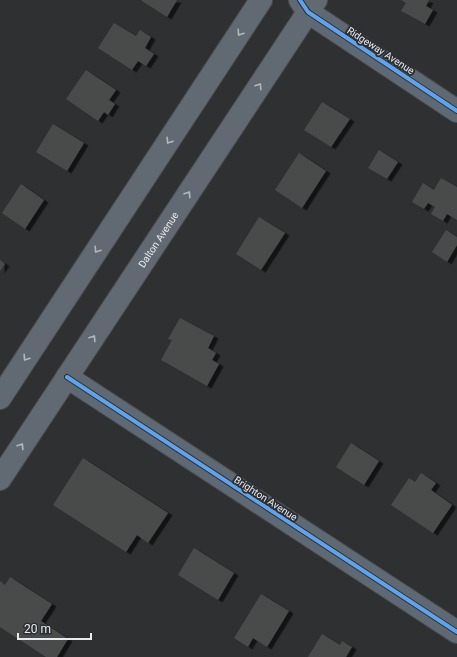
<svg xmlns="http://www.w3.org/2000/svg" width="457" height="657" font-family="Roboto,sans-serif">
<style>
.building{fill:#4a4b4b;filter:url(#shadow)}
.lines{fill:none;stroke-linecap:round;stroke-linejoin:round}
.minor-casing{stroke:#4d4e4f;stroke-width:24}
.major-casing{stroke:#4d4e4f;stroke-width:24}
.minor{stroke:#5e6973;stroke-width:22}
.major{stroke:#616a73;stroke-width:22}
.cycleway-casing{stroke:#2c3034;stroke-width:6}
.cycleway{stroke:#60a3ed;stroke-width:4}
.oneway{stroke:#b2b7bc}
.labels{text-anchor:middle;stroke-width:4;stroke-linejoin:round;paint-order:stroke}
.street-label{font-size:10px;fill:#e8ebed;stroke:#2c3034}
</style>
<defs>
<filter id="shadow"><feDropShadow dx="4.5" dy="2.5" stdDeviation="0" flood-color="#0009"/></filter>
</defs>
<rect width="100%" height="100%" fill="#2e3032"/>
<g class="building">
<polygon points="142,0 177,0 167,17 142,1"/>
<polygon points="401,0 429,0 426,6 433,10 425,24 401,11 406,3"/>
<polygon points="114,23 136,36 140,30 151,37 145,48 154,54 146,66 138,61 132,70 98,48"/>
<polygon points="86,70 116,90 109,100 115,104 108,115 104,112 98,121 66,99"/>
<polygon points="322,102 350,119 331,147 304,130"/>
<polygon points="53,124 84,143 67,171 36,152"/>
<polygon points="379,150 398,162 387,179 368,168"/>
<polygon points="299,153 326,171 302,208 275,190"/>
<polygon points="441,178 457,187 457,220 447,214 443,221 431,214 435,207 428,203 424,209 412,202 423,183 434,190"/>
<polygon points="21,184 44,200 25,229 2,213"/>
<polygon points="259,217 285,233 261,270 236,254"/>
<polygon points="446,230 457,237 457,245 447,262 432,252"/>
<polygon points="0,260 5,264 0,271"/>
<polygon points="180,318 214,336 208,348 216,353 212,360 219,364 207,386 161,360 172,340 168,339"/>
<polygon points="351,443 379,461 364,485 336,467"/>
<polygon points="83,458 168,513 148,543 137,535 126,552 53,505"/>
<polygon points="421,473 436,483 431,490 452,505 433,533 391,505 409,478 415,482"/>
<polygon points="194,548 234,573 218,600 178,575"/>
<polygon points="10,577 52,604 41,621 68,639 57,657 46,657 0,627 0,581 5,585"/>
<polygon points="261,594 289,611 267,647 253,638 248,647 234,638"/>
<polygon points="322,634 340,645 342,641 352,647 346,657 308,657"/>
</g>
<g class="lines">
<defs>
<g id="minor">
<polyline points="300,0 308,12 457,111"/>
<polyline points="67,377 457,632"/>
</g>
<g id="major">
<polyline points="0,398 261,0"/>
<path id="s1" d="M0,479L316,0"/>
</g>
</defs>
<use href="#minor" class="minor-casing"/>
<use href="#major" class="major-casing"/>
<use href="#minor" class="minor"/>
<use href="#major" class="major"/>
<defs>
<g id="cycleway">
<polyline points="300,0 308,12 457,111"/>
<polyline points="67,377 457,632"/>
</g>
</defs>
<use href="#cycleway" class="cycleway-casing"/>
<use href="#cycleway" class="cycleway"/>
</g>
<defs><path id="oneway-chevron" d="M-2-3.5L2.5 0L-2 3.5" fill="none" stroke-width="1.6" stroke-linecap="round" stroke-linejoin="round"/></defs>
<g class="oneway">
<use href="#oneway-chevron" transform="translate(240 33) rotate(123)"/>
<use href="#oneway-chevron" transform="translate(259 86) rotate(-57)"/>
<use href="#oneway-chevron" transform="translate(169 141) rotate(123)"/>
<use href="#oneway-chevron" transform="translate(188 194) rotate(-57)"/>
<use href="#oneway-chevron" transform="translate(97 250) rotate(123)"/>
<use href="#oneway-chevron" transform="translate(93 338) rotate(-57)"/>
<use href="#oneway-chevron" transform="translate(26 358) rotate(123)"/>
<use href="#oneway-chevron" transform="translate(21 446) rotate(-57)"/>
</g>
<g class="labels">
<g class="street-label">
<text transform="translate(381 50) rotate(33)" y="4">Ridgeway Avenue</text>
<text dy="4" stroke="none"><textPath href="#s1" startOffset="287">Dalton Avenue</textPath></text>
<text transform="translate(266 498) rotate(33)" y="4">Brighton Avenue</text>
</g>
</g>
<path d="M18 633v6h73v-6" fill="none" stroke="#e8ebed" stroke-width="2"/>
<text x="24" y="633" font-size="12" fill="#e8ebed" stroke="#2c3034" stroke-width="3" paint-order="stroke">20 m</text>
</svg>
